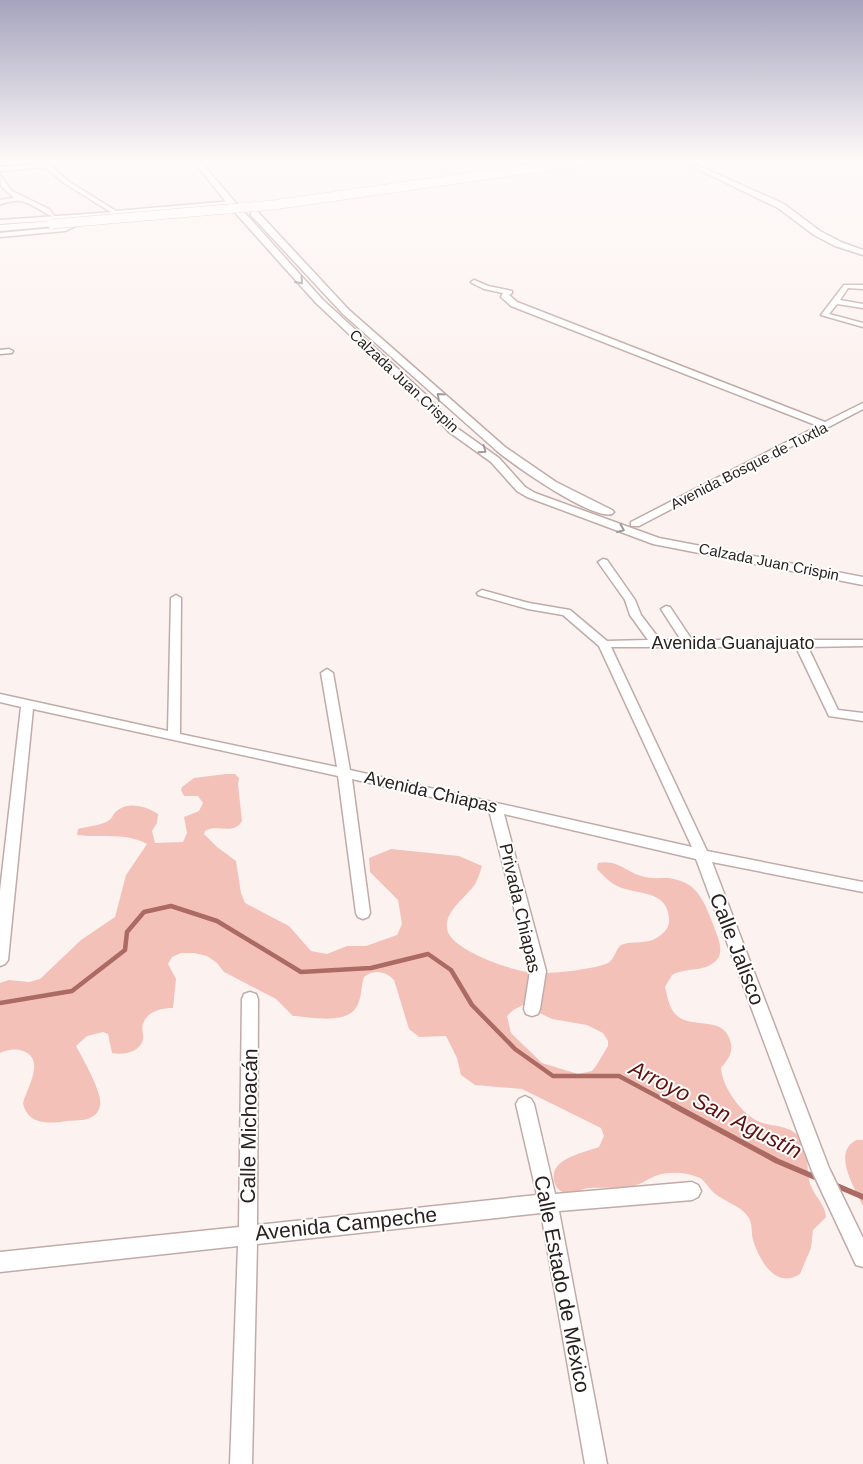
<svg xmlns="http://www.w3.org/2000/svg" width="863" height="1464" font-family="Helvetica,sans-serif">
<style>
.green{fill:#f4c1b9;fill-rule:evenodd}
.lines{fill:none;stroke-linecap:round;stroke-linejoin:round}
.stream-far1{stroke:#ab6b62;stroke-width:4.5}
.stream{stroke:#ab6b62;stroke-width:5.5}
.minor-casing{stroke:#c1aba8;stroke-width:3}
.major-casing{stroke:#c1aba8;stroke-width:3}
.highway-casing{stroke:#c1aba8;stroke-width:2}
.minor{fill:#fff;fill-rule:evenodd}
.major{fill:#fff;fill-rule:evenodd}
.highway{fill:#fff;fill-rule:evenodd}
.highway-bridge-casing{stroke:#c1aba8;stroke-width:10;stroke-linecap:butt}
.highway-bridge{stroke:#fff;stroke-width:9}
.oneway{stroke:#9f9b9b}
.labels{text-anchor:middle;stroke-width:4;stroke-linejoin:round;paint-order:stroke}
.far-street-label{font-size:15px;fill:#292120;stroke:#fff}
.street-label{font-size:18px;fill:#292120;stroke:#fff}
.near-street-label{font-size:21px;fill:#292120;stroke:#fff}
.near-water-label{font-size:22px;font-style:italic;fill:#5f110d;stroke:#fff}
</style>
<rect width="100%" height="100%" fill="#fcf3f1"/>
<g class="green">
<path d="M226,774H235L239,778L238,784L242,821C233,836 217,823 205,831L204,834L217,847L236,861L241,893L245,903L289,926L311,951L327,954L347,946H366L397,935L402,924L398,900L370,872L369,858L391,849L459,856L482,866C480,872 478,879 475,884C466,898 445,910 447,928C448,949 510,970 528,972C545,975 592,970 608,963C615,959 615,950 621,945C633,940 647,945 658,937C665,933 670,926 669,918C667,889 635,895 617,886C609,882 603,875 597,869L598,863C617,859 625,871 641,876C650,879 658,878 668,878C697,881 704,901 713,924C717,936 723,946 719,957C707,974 688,966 672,975L665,987C668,998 669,1011 680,1018C697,1028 726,1016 731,1044C733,1053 727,1061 721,1068C722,1087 742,1115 760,1122C774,1127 790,1125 799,1137C811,1151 805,1170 811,1186C815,1197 825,1204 826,1217L813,1230L811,1248L800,1274C776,1290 759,1260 753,1240C751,1233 753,1226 749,1218C741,1205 724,1202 713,1192C708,1187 705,1181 700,1178C686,1172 669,1171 655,1176C648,1179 641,1184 634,1186C619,1189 603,1187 588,1188C581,1189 574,1194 566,1193C561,1192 557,1189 555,1184C546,1159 583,1153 599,1147L604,1136L601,1128L522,1089L475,1085L461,1075L457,1058L446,1036L419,1037L409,1029L394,980C386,971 373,969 364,977C361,986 362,995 358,1004C349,1026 312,1017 293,1016L276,999L224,972L217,963L207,956L194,953H181L172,957L168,964L176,979L173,1008C162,1008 147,1011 143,1024C141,1029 144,1034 143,1040C139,1053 123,1055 112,1053L108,1034L103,1032L87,1036L76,1046C83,1059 103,1093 100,1106C96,1122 79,1120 67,1121C50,1124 27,1125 23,1103C27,1088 46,1059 23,1051C15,1048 7,1050 0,1053V983L9,980L29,982L40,979L81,940L115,917L126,875L147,844C126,832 100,838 77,835L78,829C88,826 99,826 108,821C113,818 113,813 118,810C129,801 148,807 158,814L157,823L152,831L155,843L183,842L187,833L184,817L199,811L203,803L198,796H184L181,790L182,787L194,778ZM523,1005L552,1019L587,1025L603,1033L608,1041V1046L596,1066L592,1071L578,1074L542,1063L511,1033L507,1016L513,1010Z"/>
<path d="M857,1140H863V1206C855,1188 831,1151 857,1140Z"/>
</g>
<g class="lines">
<polyline class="stream-far1" points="0,1003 72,991 125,950 127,932 144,912 171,906 217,921 301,972 371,968 428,954 451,970 472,1005 515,1049 553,1076 619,1076 675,1106"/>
<g class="stream">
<polyline points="673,1105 777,1161 817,1178"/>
<polyline points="835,1185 863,1197"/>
</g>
<defs>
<g id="minor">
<polygon points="38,160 44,160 68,181 116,211 231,201 234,203 117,216 64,183 45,167 0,171 0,167 42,164"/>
<path d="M0,175L12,191L49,209L55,217C49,217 31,202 20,201C14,200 6,203 0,204V200L14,198L1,186Z"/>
<polygon points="76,222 78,225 65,231 0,237 0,233 64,227"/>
<polygon points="474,280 488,286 512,291 512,293 509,295 517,302 825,422 863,403 863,409 639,526 631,526 631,522 818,426 511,306 501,297 503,293 484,289 472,283 471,282"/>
<polygon points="844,285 863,285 863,289 848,288 840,300 863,304 863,308 837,304 829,314 863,323 863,327 821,315"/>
<polygon points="9,349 13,351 12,353 0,354 0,350"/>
<polygon points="603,559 607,560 635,600 641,615 660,640 681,640 661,609 666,606 670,607 692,640 863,640 863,646 808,647 838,710 863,713 863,721 829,716 796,647 611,647 707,851 863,882 863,892 712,862 829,1168 863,1238 863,1267 856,1265 812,1171 696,859 504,814 546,971 540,1009 538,1014 532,1016 526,1014 524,1009 530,971 489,810 352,779 370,913 368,917 363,919 358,917 356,913 338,776 33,709 8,960 5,964 0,966 0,891 21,707 0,702 0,694 168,731 171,598 176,595 181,598 180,734 337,767 321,673 327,669 333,673 350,770 692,847 599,646 563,615 528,609 478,595 477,593 482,590 529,603 570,610 607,641 648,640 630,615 625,600 598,562"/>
<polygon points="250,992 256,994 258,999 257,1225 537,1195 516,1104 519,1099 525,1096 531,1099 534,1104 555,1194 692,1182 698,1185 701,1191 698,1197 692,1200 559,1211 607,1464 585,1464 541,1213 257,1244 252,1464 230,1464 238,1246 0,1272 0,1252 239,1227 242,999 244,994"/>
</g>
<g id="major">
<polygon points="193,160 199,160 236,203 322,299 424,393 457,428 499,458 525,487 535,493 659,538 863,577 863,585 653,544 527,497 517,491 491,462 449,432 416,397 316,303 230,207"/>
<polygon points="551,160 565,160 519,168 516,166"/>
<polygon points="594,160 608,160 577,166 574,164"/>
<polygon points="679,160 686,160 784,204 820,231 841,242 863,250 863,255 835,246 814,235 778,208"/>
<polygon points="129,211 133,213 132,215 0,224 0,220"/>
<path d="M251,211H257L349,310L505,447L556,482L612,510L614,512L612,514C592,520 515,466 497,451L343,314L251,215Z"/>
</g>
<polygon id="highway" points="52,221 56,224 55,226 0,231 0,225"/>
</defs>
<use href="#minor" class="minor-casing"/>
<use href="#major" class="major-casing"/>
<use href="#highway" class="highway-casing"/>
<use href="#minor" class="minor"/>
<use href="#major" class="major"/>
<use href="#highway" class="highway"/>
<defs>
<polyline id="highway-bridge" points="52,224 273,205 592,160"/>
</defs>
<use href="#highway-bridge" class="highway-bridge-casing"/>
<use href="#highway-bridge" class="highway-bridge"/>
</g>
<defs><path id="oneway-chevron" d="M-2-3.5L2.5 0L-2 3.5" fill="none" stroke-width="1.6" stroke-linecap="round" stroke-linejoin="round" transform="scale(1.25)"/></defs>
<g class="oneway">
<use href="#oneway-chevron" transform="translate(300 281) rotate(48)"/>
<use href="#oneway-chevron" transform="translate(440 396) rotate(-138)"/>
<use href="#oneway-chevron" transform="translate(483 450) rotate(35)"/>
<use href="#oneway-chevron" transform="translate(621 529) rotate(23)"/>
</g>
<linearGradient id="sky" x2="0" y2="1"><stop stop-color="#a6a4be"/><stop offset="0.44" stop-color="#fefaf9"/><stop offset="1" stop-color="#fefaf9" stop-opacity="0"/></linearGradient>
<rect width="863" height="365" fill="url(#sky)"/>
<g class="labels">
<g class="far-street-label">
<text transform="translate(404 381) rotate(43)" y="5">Calzada Juan Crispin</text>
<text transform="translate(749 466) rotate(-27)" y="5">Avenida Bosque de Tuxtla</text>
<text transform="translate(769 562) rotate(11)" y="5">Calzada Juan Crispin</text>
</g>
<g class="street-label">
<text x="733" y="649">Avenida Guanajuato</text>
<text transform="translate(431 792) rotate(13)" y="6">Avenida Chiapas</text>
<text transform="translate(520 908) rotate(77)" y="6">Privada Chiapas</text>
</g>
<g class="near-street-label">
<text transform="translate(737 949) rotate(69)" y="7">Calle Jalisco</text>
<text transform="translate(249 1126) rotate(-89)" y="7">Calle Michoacán</text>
<text transform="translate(346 1224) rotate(-6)" y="7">Avenida Campeche</text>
<text transform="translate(562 1284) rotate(79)" y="7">Calle Estado de México</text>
</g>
<g class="near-water-label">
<text transform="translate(716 1109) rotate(27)" y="8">Arroyo San Agustín</text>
</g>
</g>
</svg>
